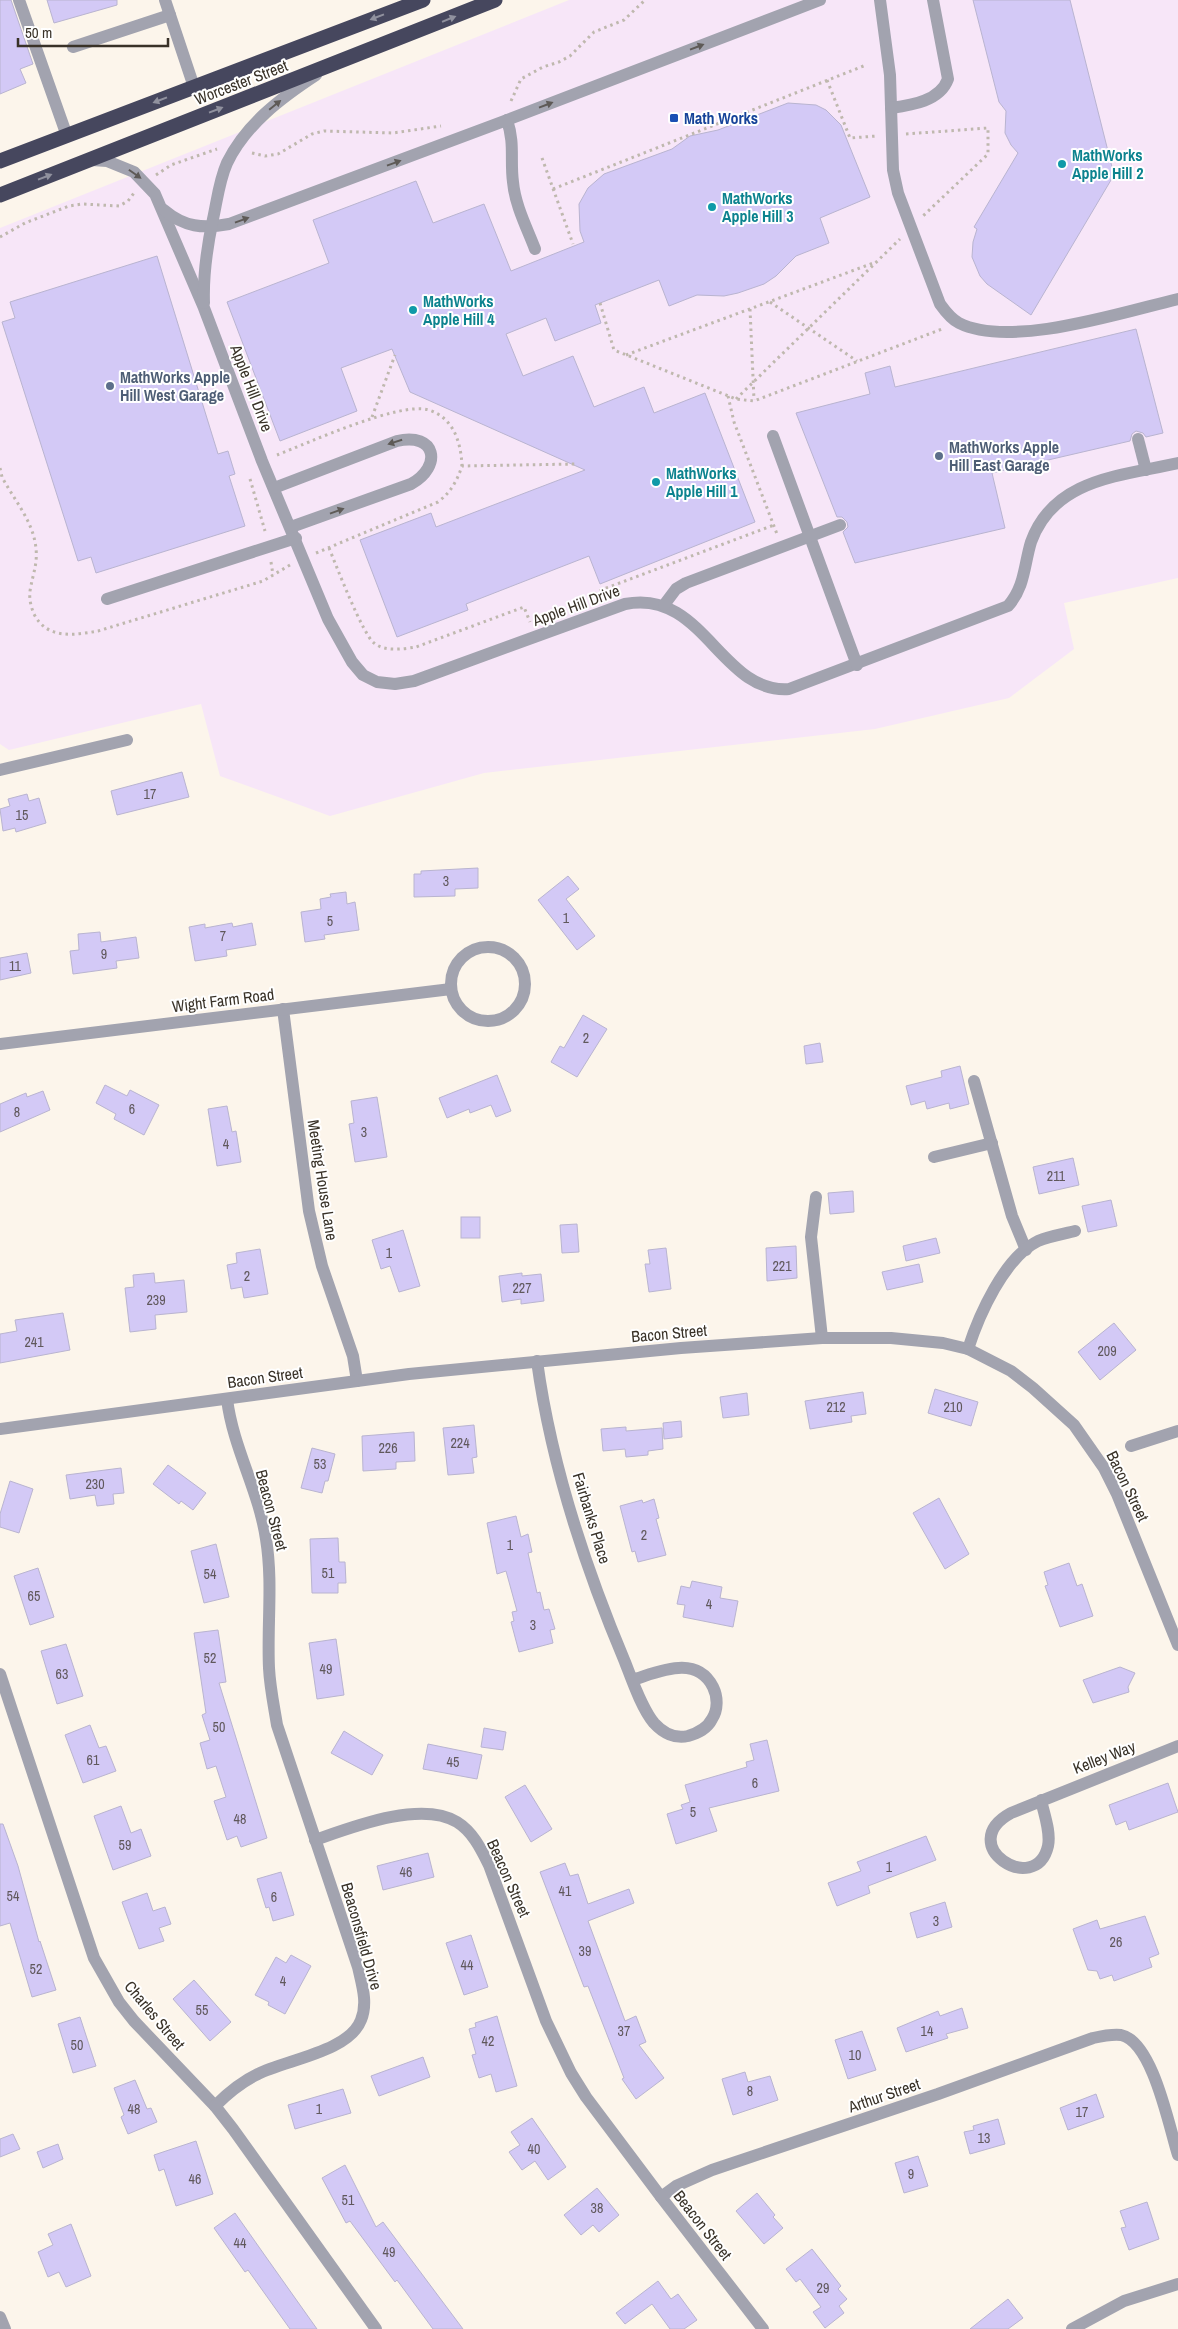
<svg xmlns="http://www.w3.org/2000/svg" width="1178" height="2329" font-family="'Archivo Narrow',sans-serif">
<style>
.commercial{fill:#f7e6f8}
.building{fill:#d3c9f6;stroke:#b9b4d0}
.lines{fill:none;stroke-linecap:round;stroke-linejoin:round}
.path{stroke:#bfb8ae;stroke-width:3;stroke-dasharray:2.5 4;stroke-linecap:butt}
.minor{stroke:#a2a3af;stroke-width:12}
.highway{stroke:#46475e;stroke-width:15}
.oneway{fill:#90919e}
.oneway2{fill:#5e5a57}
.transit-dot{fill:#1a4fb4;stroke:#fff;stroke-width:2}
.culture-dot{fill:#0f9aa8;stroke:#fff;stroke-width:2}
.service-dot{fill:#5c6f8a;stroke:#fff;stroke-width:2}
.labels{text-anchor:middle;stroke-width:4;stroke-linejoin:round;paint-order:stroke}
.number-label{font-size:14px;fill:#60585c}
.street-label{font-size:16px;fill:#393228;stroke:#fff}
.transit-label{font-size:16px;font-weight:bold;fill:#164399;stroke:#fff;text-anchor:start}
.culture-label{font-size:16px;font-weight:bold;fill:#0d838f;stroke:#fff;text-anchor:start}
.service-label{font-size:16px;font-weight:bold;fill:#4e5e75;stroke:#fff;text-anchor:start}
</style>
<rect width="100%" height="100%" fill="#fcf5eb"/>
<polygon class="commercial" points="569,0 1178,0 1178,578 1064,603 1074,649 1009,698 875,729 484,773 330,816 220,776 201,704 9,750 0,744 0,228"/>
<g class="building">
<polygon points="0,0 11,0 33,64 20,69 26,83 0,94"/>
<polygon points="47,0 117,0 117,5 54,23"/>
<polygon points="973,0 1070,0 1114,175 1031,315 987,284 980,276 972,257 973,242 977,229 974,227 1018,153 1011,145 1005,133 1006,111 999,102"/>
<polygon points="788,103 816,105 826,110 841,125 870,197 820,218 829,243 796,256 776,276 764,284 738,293 724,296 697,295 669,306 659,280 595,305 601,323 555,341 546,318 506,334 523,376 573,356 594,407 644,387 654,413 705,393 755,522 600,584 589,556 466,604 468,610 397,637 360,540 431,513 436,527 585,470 410,392 392,349 341,368 357,411 280,441 227,302 329,263 313,220 416,181 433,223 484,204 511,271 584,242 580,231 579,204 588,188 604,174 672,149 690,136 718,130"/>
<polygon points="157,256 218,454 228,451 235,474 229,476 245,526 96,573 91,557 78,561 2,322 15,318 10,302"/>
<polygon points="1136,329 1163,433 1146,437 1143,433 1136,431 1132,434 1130,441 992,473 1005,528 855,563 843,532 848,527 847,522 842,517 837,517 796,413 870,394 865,373 890,366 895,387"/>
<polygon points="182,772 189,797 117,815 111,791"/>
<polygon points="27,794 29,801 39,798 46,823 16,832 15,828 3,831 0,809 10,806 8,799"/>
<polygon points="478,868 478,888 455,889 455,896 414,897 414,874 421,874 421,871"/>
<polygon points="568,876 579,889 566,899 595,936 577,950 538,900"/>
<polygon points="346,892 347,904 355,902 359,930 324,935 325,939 305,942 301,912 321,909 320,899 331,897 330,894"/>
<polygon points="232,923 233,927 252,923 256,945 226,950 227,956 195,961 189,927 205,924 205,928"/>
<polygon points="100,932 101,942 136,937 139,958 116,961 117,968 73,974 70,951 79,950 78,934"/>
<polygon points="27,953 31,973 0,980 0,958"/>
<polygon points="583,1015 607,1029 577,1077 551,1062 560,1046 564,1048"/>
<polygon points="820,1043 823,1062 806,1064 804,1046"/>
<polygon points="960,1066 969,1104 950,1109 949,1103 927,1109 925,1101 911,1105 906,1086 942,1077 941,1071"/>
<polygon points="497,1075 511,1111 496,1117 491,1105 470,1113 469,1109 447,1118 439,1098"/>
<polygon points="105,1085 127,1096 130,1090 159,1105 144,1135 114,1119 116,1114 96,1103"/>
<polygon points="43,1091 50,1110 0,1132 0,1104 26,1093 27,1097"/>
<polygon points="377,1097 387,1157 355,1162 349,1124 354,1123 351,1101"/>
<polygon points="227,1106 232,1132 236,1131 241,1162 217,1166 208,1109"/>
<polygon points="1073,1158 1079,1185 1039,1194 1033,1167"/>
<polygon points="853,1191 854,1212 830,1214 828,1193"/>
<polygon points="1111,1200 1117,1226 1088,1232 1082,1206"/>
<rect x="461" y="1217" width="19" height="21"/>
<polygon points="577,1224 579,1252 562,1253 560,1225"/>
<polygon points="403,1230 420,1286 399,1292 390,1266 381,1269 372,1240"/>
<polygon points="936,1238 940,1253 906,1261 903,1246"/>
<polygon points="796,1246 797,1278 767,1281 766,1248"/>
<polygon points="666,1248 671,1289 649,1292 645,1264 650,1264 648,1250"/>
<polygon points="260,1249 268,1294 244,1298 242,1287 231,1289 227,1265 237,1263 236,1253"/>
<polygon points="919,1264 923,1282 887,1290 882,1272"/>
<polygon points="154,1273 155,1283 184,1280 187,1312 155,1315 156,1329 130,1332 125,1288 134,1287 133,1275"/>
<polygon points="522,1273 522,1276 541,1274 544,1301 521,1304 521,1299 502,1302 499,1276"/>
<polygon points="63,1313 70,1350 0,1363 0,1334 17,1331 15,1320"/>
<polygon points="1114,1323 1136,1350 1100,1380 1078,1352"/>
<polygon points="935,1389 978,1402 971,1426 928,1413"/>
<polygon points="863,1392 866,1414 851,1416 852,1422 810,1429 805,1401"/>
<polygon points="747,1393 749,1415 723,1418 720,1397"/>
<polygon points="681,1421 682,1437 664,1439 663,1423"/>
<polygon points="474,1425 477,1457 472,1458 474,1473 448,1475 443,1428"/>
<polygon points="626,1427 626,1431 662,1428 663,1449 648,1451 648,1455 626,1457 625,1449 603,1451 601,1429"/>
<polygon points="414,1432 415,1461 396,1462 396,1469 363,1471 362,1436"/>
<polygon points="312,1448 335,1454 328,1481 325,1481 322,1493 301,1488"/>
<polygon points="168,1465 206,1493 193,1510 181,1501 179,1504 153,1484"/>
<polygon points="121,1468 124,1493 113,1494 114,1504 97,1506 95,1495 70,1499 66,1475"/>
<polygon points="10,1481 33,1489 19,1533 0,1527 0,1514"/>
<polygon points="939,1498 969,1554 945,1569 913,1513"/>
<polygon points="654,1499 659,1518 656,1519 666,1555 638,1562 635,1551 632,1552 620,1506 642,1500 643,1503"/>
<polygon points="516,1516 521,1537 528,1534 532,1552 528,1553 537,1593 540,1592 544,1610 549,1609 555,1629 550,1630 553,1643 519,1652 511,1622 514,1621 512,1612 517,1611 506,1571 497,1574 487,1523"/>
<polygon points="338,1538 339,1562 345,1562 346,1583 338,1583 338,1593 312,1593 310,1539"/>
<polygon points="216,1544 229,1597 204,1603 191,1551"/>
<polygon points="1069,1563 1077,1586 1082,1584 1093,1616 1060,1627 1045,1586 1048,1585 1044,1572"/>
<polygon points="38,1568 54,1617 30,1625 14,1576"/>
<polygon points="692,1581 722,1587 720,1598 738,1601 733,1627 683,1617 685,1605 677,1604 681,1586 690,1588"/>
<polygon points="218,1630 226,1682 219,1683 267,1838 241,1847 237,1836 227,1840 214,1801 226,1797 216,1766 207,1769 200,1743 210,1740 202,1715 206,1713 194,1633"/>
<polygon points="336,1639 344,1695 317,1699 309,1643"/>
<polygon points="66,1644 83,1696 57,1704 41,1651"/>
<polygon points="1120,1667 1135,1673 1128,1687 1129,1692 1093,1703 1083,1680"/>
<polygon points="90,1725 99,1748 106,1746 116,1771 83,1783 65,1735"/>
<polygon points="484,1728 506,1732 503,1750 481,1747"/>
<polygon points="344,1731 383,1755 372,1775 331,1753"/>
<polygon points="767,1740 779,1791 709,1808 717,1831 676,1844 667,1814 683,1809 681,1805 690,1802 685,1785 747,1767 746,1762 754,1760 750,1744"/>
<polygon points="428,1744 482,1755 477,1779 423,1769"/>
<polygon points="1168,1783 1178,1812 1129,1830 1126,1821 1116,1825 1109,1805"/>
<polygon points="525,1785 552,1829 531,1842 505,1797"/>
<polygon points="121,1806 131,1833 141,1829 151,1856 113,1870 94,1816"/>
<polygon points="0,1824 3,1824 18,1866 39,1942 40,1941 56,1990 32,1997 10,1923 0,1926"/>
<polygon points="926,1836 936,1860 868,1886 870,1893 837,1906 828,1883 861,1871 857,1862"/>
<polygon points="428,1853 434,1877 383,1890 377,1866"/>
<polygon points="565,1863 570,1876 578,1874 588,1904 629,1889 634,1903 588,1921 625,2021 636,2016 646,2042 639,2045 664,2078 636,2099 622,2079 624,2078 588,1986 584,1987 540,1872"/>
<polygon points="281,1872 294,1915 273,1921 269,1907 266,1908 257,1879"/>
<polygon points="147,1893 153,1911 165,1907 171,1924 159,1928 164,1941 139,1949 122,1902"/>
<polygon points="945,1902 952,1927 917,1938 910,1913"/>
<polygon points="1145,1916 1159,1954 1149,1958 1152,1967 1114,1981 1112,1975 1100,1979 1097,1971 1088,1970 1073,1929 1097,1920 1100,1929"/>
<polygon points="471,1935 488,1987 464,1995 446,1943"/>
<polygon points="291,1955 311,1966 285,2014 268,2005 269,2002 255,1995 276,1957 286,1963"/>
<polygon points="194,1980 231,2022 210,2041 173,1999"/>
<polygon points="962,2008 968,2028 946,2034 948,2038 906,2052 897,2028 938,2011 940,2016"/>
<polygon points="497,2016 517,2086 496,2092 491,2074 479,2078 472,2055 476,2054 469,2029 476,2027 475,2023"/>
<polygon points="80,2017 96,2066 73,2073 58,2024"/>
<polygon points="862,2031 876,2070 848,2079 835,2040"/>
<polygon points="423,2057 430,2077 379,2096 371,2076"/>
<polygon points="745,2072 748,2082 770,2076 778,2100 733,2115 722,2079"/>
<polygon points="135,2080 147,2109 151,2108 157,2122 128,2134 121,2117 124,2115 114,2088"/>
<polygon points="343,2089 351,2113 295,2129 288,2105"/>
<polygon points="1096,2094 1104,2117 1068,2130 1060,2108"/>
<polygon points="532,2118 566,2167 548,2180 535,2161 522,2170 509,2152 520,2145 511,2132"/>
<polygon points="998,2119 1005,2144 970,2154 964,2132 974,2130 973,2126"/>
<polygon points="13,2134 20,2149 0,2157 0,2139"/>
<polygon points="196,2141 213,2194 176,2206 164,2169 159,2171 154,2155"/>
<polygon points="58,2144 63,2159 43,2168 37,2152"/>
<polygon points="918,2156 928,2186 904,2193 895,2163"/>
<polygon points="345,2165 376,2227 383,2222 463,2329 433,2329 397,2280 395,2282 350,2221 346,2223 322,2178"/>
<polygon points="597,2188 619,2215 599,2232 593,2225 581,2235 564,2215"/>
<polygon points="757,2193 775,2215 773,2217 783,2228 764,2244 736,2211"/>
<polygon points="1147,2202 1159,2239 1129,2250 1121,2228 1126,2227 1120,2211"/>
<polygon points="235,2213 266,2257 317,2329 290,2329 248,2270 245,2272 214,2228"/>
<polygon points="71,2224 91,2276 66,2287 59,2272 48,2277 38,2252 53,2245 48,2234"/>
<polygon points="812,2249 841,2286 838,2289 847,2299 839,2306 844,2313 825,2328 813,2312 821,2307 800,2279 796,2282 786,2269"/>
<polygon points="658,2281 671,2299 678,2294 697,2320 684,2329 670,2329 652,2304 625,2324 616,2313"/>
<polygon points="1008,2299 1023,2318 1008,2329 970,2329"/>
</g>
<g class="lines">
<g class="path">
<polyline points="827,80 850,138 877,136"/>
<polyline points="511,101 521,79 543,67 559,62 570,56 594,32 624,20 645,0"/>
<polyline points="906,134 988,128 988,154 922,217"/>
<polyline points="252,153 265,156 278,154 312,134 324,131 393,133 441,126"/>
<polyline points="542,158 573,244"/>
<polyline points="156,175 171,165 217,149"/>
<polyline points="553,189 866,65"/>
<polyline points="0,237 25,223 69,206 82,204 119,206 128,201 134,193"/>
<polyline points="770,302 857,361"/>
<polyline points="600,303 614,350 736,399 754,401 942,329"/>
<polyline points="750,309 754,400"/>
<polyline points="626,355 876,262"/>
<polyline points="728,396 734,422 777,534"/>
<polyline points="736,399 900,239"/>
<polyline points="372,417 395,355"/>
<path d="M277,455C308,443 400,401 429,410C454,418 461,443 462,466"/>
<path d="M0,468L2,477C13,498 31,519 35,542C39,562 33,572 30,591C29,599 31,607 34,614C47,640 75,635 98,631L263,581L290,565"/>
<polyline points="250,479 265,531"/>
<path d="M329,548C336,565 363,635 374,643C385,652 403,649 416,647L524,607L530,622"/>
<path d="M316,553L438,502C451,492 457,481 462,466L575,464"/>
<polyline points="271,562 273,575"/>
<polyline points="589,598 601,590 774,525"/>
</g>
<g class="minor">
<polyline points="19,0 67,136"/>
<polyline points="165,0 194,87"/>
<path d="M880,0L890,75L893,170L898,193L940,304C945,311 951,319 959,323C1010,349 1123,312 1178,299"/>
<polyline points="73,47 170,15"/>
<path d="M891,108C912,105 940,101 948,79L933,0"/>
<path d="M507,120C515,144 510,159 513,182C515,205 527,228 535,249"/>
<path d="M92,160L107,161L134,172L155,194L204,308L262,461L328,619L352,662L363,675L377,682L395,684L414,681L625,604C703,588 721,694 789,689L1008,606C1025,587 1024,565 1031,542C1054,478 1121,476 1178,463"/>
<path d="M164,210C184,227 203,229 229,224L507,120L820,0"/>
<path d="M204,303C203,274 207,247 213,219C217,201 219,181 227,163C246,124 281,98 316,75"/>
<polyline points="773,436 857,665"/>
<polyline points="1138,439 1146,470"/>
<path d="M274,488L397,441C436,432 443,466 411,484L291,527"/>
<polyline points="107,599 296,538"/>
<polyline points="664,605 676,589 686,583 840,525"/>
<polyline points="0,770 127,740"/>
<circle cx="488" cy="984" r="37"/>
<polyline points="283,1009 309,1211 322,1266 353,1356 357,1381"/>
<polyline points="0,1044 451,989"/>
<polyline points="974,1081 1012,1216 1026,1250"/>
<polyline points="934,1157 992,1143"/>
<polyline points="816,1197 811,1237 822,1338"/>
<path d="M968,1349C979,1315 1004,1258 1038,1241C1050,1236 1063,1234 1075,1231"/>
<path d="M537,1361C551,1464 585,1567 625,1662C632,1680 642,1709 654,1723C663,1733 675,1739 688,1736C698,1733 707,1729 712,1719C718,1710 718,1697 713,1687C696,1654 659,1672 632,1680"/>
<polyline points="0,1429 409,1374 681,1348 822,1338 891,1338 943,1343 968,1349 1011,1371 1033,1388 1074,1425 1104,1468 1117,1494 1178,1645"/>
<polyline points="1131,1446 1178,1431"/>
<polyline points="0,1674 94,1958 119,2002 134,2021 215,2106 233,2129 376,2329"/>
<path d="M1041,1800C1044,1814 1051,1832 1048,1846C1036,1898 953,1845 1011,1813L1178,1746"/>
<path d="M315,1840C352,1827 421,1800 457,1822C473,1832 481,1849 489,1865L546,2021L571,2073L586,2097L661,2197L763,2329"/>
<path d="M215,2106C228,2093 241,2082 258,2074C285,2060 349,2052 361,2020C368,2003 362,1985 358,1967L277,1725C274,1706 270,1688 269,1668C267,1625 273,1582 266,1539C259,1491 233,1448 227,1399"/>
<path d="M661,2197L676,2186L712,2170L938,2094L1093,2038C1102,2036 1112,2034 1121,2035C1153,2042 1169,2127 1178,2155"/>
<polyline points="0,2317 5,2329"/>
<polyline points="1072,2329 1124,2301 1178,2284"/>
</g>
<g class="highway">
<polyline points="0,161 423,0"/>
<polyline points="0,195 495,0"/>
</g>
</g>
<defs><path id="oneway-solid" d="M-6-.8H1V-3.2L6.5 0L1 3.2V.8H-6Z" transform="scale(1.25)"/></defs>
<g class="oneway">
<use href="#oneway-solid" transform="translate(377 17) rotate(159)"/>
<use href="#oneway-solid" transform="translate(449 19) rotate(-22)"/>
<use href="#oneway-solid" transform="translate(160 100) rotate(159)"/>
<use href="#oneway-solid" transform="translate(216 110) rotate(-21)"/>
<use href="#oneway-solid" transform="translate(45 177) rotate(-21)"/>
</g>
<g class="oneway2">
<use href="#oneway-solid" transform="translate(697 47) rotate(-21)"/>
<use href="#oneway-solid" transform="translate(275 105) rotate(-39)"/>
<use href="#oneway-solid" transform="translate(546 105) rotate(-21)"/>
<use href="#oneway-solid" transform="translate(394 163) rotate(-20)"/>
<use href="#oneway-solid" transform="translate(135 174) rotate(35)"/>
<use href="#oneway-solid" transform="translate(242 220) rotate(-20)"/>
<use href="#oneway-solid" transform="translate(395 442) rotate(162)"/>
<use href="#oneway-solid" transform="translate(337 511) rotate(-20)"/>
</g>
<rect class="transit-dot" x="669" y="113" width="10" height="10" rx="2.5"/>
<g class="culture-dot">
<circle cx="1062" cy="164" r="5"/>
<circle cx="712" cy="207" r="5"/>
<circle cx="413" cy="310" r="5"/>
<circle cx="656" cy="482" r="5"/>
</g>
<g class="service-dot">
<circle cx="110" cy="386" r="5"/>
<circle cx="939" cy="456" r="5"/>
</g>
<g class="labels">
<g class="number-label">
<text x="150" y="799">17</text>
<text x="22" y="820">15</text>
<text x="446" y="886">3</text>
<text x="566" y="923">1</text>
<text x="330" y="926">5</text>
<text x="223" y="941">7</text>
<text x="104" y="959">9</text>
<text x="15" y="971">11</text>
<text x="586" y="1043">2</text>
<text x="132" y="1114">6</text>
<text x="17" y="1117">8</text>
<text x="364" y="1137">3</text>
<text x="226" y="1149">4</text>
<text x="1056" y="1181">211</text>
<text x="389" y="1258">1</text>
<text x="782" y="1271">221</text>
<text x="247" y="1281">2</text>
<text x="522" y="1293">227</text>
<text x="156" y="1305">239</text>
<text x="34" y="1347">241</text>
<text x="1107" y="1356">209</text>
<text x="836" y="1412">212</text>
<text x="953" y="1412">210</text>
<text x="460" y="1448">224</text>
<text x="388" y="1453">226</text>
<text x="320" y="1469">53</text>
<text x="95" y="1489">230</text>
<text x="644" y="1540">2</text>
<text x="510" y="1550">1</text>
<text x="328" y="1578">51</text>
<text x="210" y="1579">54</text>
<text x="34" y="1601">65</text>
<text x="709" y="1609">4</text>
<text x="533" y="1630">3</text>
<text x="210" y="1663">52</text>
<text x="326" y="1674">49</text>
<text x="62" y="1679">63</text>
<text x="219" y="1732">50</text>
<text x="93" y="1765">61</text>
<text x="453" y="1767">45</text>
<text x="755" y="1788">6</text>
<text x="693" y="1817">5</text>
<text x="240" y="1824">48</text>
<text x="125" y="1850">59</text>
<text x="889" y="1872">1</text>
<text x="406" y="1877">46</text>
<text x="565" y="1896">41</text>
<text x="13" y="1901">54</text>
<text x="274" y="1902">6</text>
<text x="936" y="1926">3</text>
<text x="1116" y="1947">26</text>
<text x="585" y="1956">39</text>
<text x="467" y="1970">44</text>
<text x="36" y="1974">52</text>
<text x="283" y="1986">4</text>
<text x="202" y="2015">55</text>
<text x="624" y="2036">37</text>
<text x="927" y="2036">14</text>
<text x="488" y="2046">42</text>
<text x="77" y="2050">50</text>
<text x="855" y="2060">10</text>
<text x="750" y="2096">8</text>
<text x="134" y="2114">48</text>
<text x="319" y="2114">1</text>
<text x="1082" y="2117">17</text>
<text x="984" y="2143">13</text>
<text x="534" y="2154">40</text>
<text x="911" y="2179">9</text>
<text x="195" y="2184">46</text>
<text x="348" y="2205">51</text>
<text x="597" y="2213">38</text>
<text x="240" y="2248">44</text>
<text x="389" y="2257">49</text>
<text x="823" y="2293">29</text>
</g>
<g class="street-label">
<text transform="translate(241 82) rotate(-21)" y="6">Worcester Street</text>
<text transform="translate(252 388) rotate(69)" y="6">Apple Hill Drive</text>
<text transform="translate(576 605) rotate(-20)" y="6">Apple Hill Drive</text>
<text transform="translate(223 1000) rotate(-7)" y="6">Wight Farm Road</text>
<text transform="translate(323 1180) rotate(81)" y="6">Meeting House Lane</text>
<text transform="translate(669 1333) rotate(-5)" y="6">Bacon Street</text>
<text transform="translate(265 1377) rotate(-8)" y="6">Bacon Street</text>
<text transform="translate(1128 1486) rotate(64)" y="6">Bacon Street</text>
<text transform="translate(272 1510) rotate(75)" y="6">Beacon Street</text>
<text transform="translate(592 1518) rotate(73)" y="6">Fairbanks Place</text>
<text transform="translate(1104 1757) rotate(-21)" y="6">Kelley Way</text>
<text transform="translate(509 1878) rotate(66)" y="6">Beacon Street</text>
<text transform="translate(362 1936) rotate(74)" y="6">Beaconsfield Drive</text>
<text transform="translate(155 2015) rotate(50)" y="6">Charles Street</text>
<text transform="translate(884 2095) rotate(-19)" y="6">Arthur Street</text>
<text transform="translate(703 2225) rotate(52)" y="6">Beacon Street</text>
</g>
<g class="transit-label">
<text x="684" y="124">Math Works</text>
</g>
<g class="culture-label">
<text x="1072" y="161">MathWorks<tspan x="1072" dy="18">Apple Hill 2</tspan></text>
<text x="722" y="204">MathWorks<tspan x="722" dy="18">Apple Hill 3</tspan></text>
<text x="423" y="307">MathWorks<tspan x="423" dy="18">Apple Hill 4</tspan></text>
<text x="666" y="479">MathWorks<tspan x="666" dy="18">Apple Hill 1</tspan></text>
</g>
<g class="service-label">
<text x="120" y="383">MathWorks Apple<tspan x="120" dy="18">Hill West Garage</tspan></text>
<text x="949" y="453">MathWorks Apple<tspan x="949" dy="18">Hill East Garage</tspan></text>
</g>
</g>
<path d="M18 38v8h150v-8" fill="none" stroke="#393228" stroke-width="2.5"/>
<text x="25" y="38" font-size="15" fill="#393228" stroke="#ffffff" stroke-width="4" paint-order="stroke">50 m</text>
</svg>
